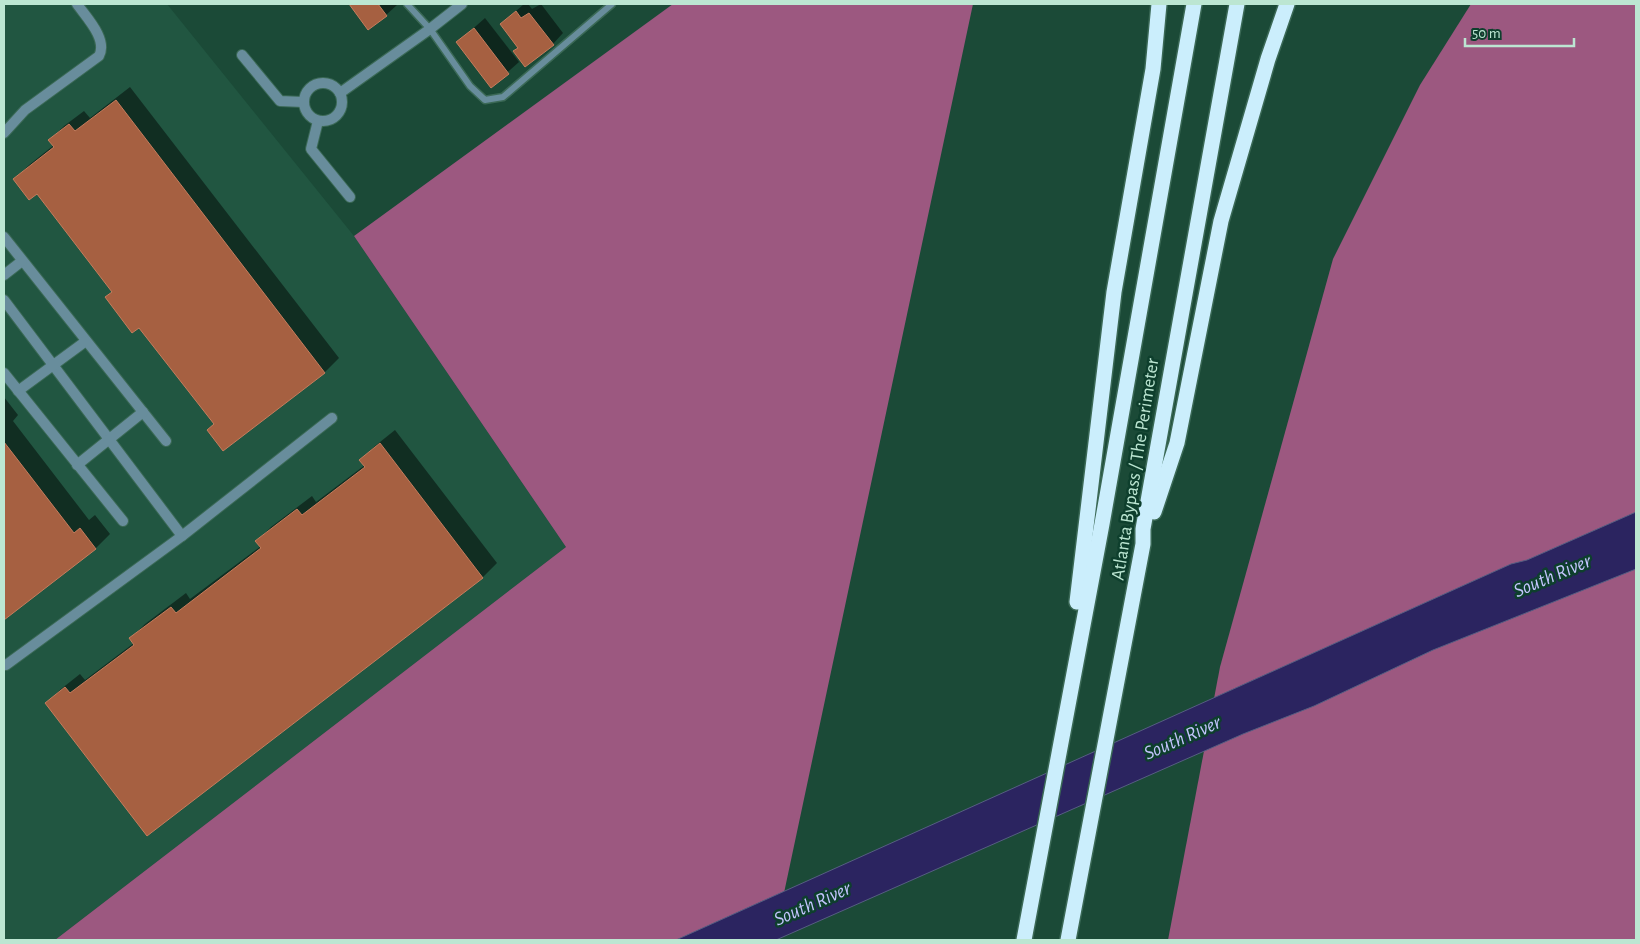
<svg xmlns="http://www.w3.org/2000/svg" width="1640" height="944" font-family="'Alegreya Sans',sans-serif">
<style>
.built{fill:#215641}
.forest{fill:#9c5880}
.water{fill:#2b2460;stroke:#565e82}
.shadow{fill:#0007}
.building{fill:#a66041;stroke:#c67d5d}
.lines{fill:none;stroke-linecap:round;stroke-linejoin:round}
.lane-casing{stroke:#3b6956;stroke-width:9}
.street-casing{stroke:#3b6956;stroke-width:12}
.highway-casing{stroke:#3b6956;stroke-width:18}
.lane{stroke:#688d9c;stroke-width:6}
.street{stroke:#688d9c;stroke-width:10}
.highway{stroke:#cbeefc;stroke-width:15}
.labels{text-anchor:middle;stroke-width:5;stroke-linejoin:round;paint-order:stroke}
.street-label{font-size:19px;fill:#bce6d2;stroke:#0e3f2d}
.water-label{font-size:20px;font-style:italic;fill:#c3c4fd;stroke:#0e3f2d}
</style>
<rect width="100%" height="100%" fill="#1b4a37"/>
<polygon class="built" points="4,4 167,4 354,236 566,547 55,940 4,940"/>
<g class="forest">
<polygon points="673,4 973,4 774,940 55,940 566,547 354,236"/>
<polygon points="1471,4 1636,4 1636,940 1168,940 1220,667 1333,259 1420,85"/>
</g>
<polygon class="water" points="1636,512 1636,569 1433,650 1314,706 1243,734 776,940 676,940 1511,564 1527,560"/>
<g class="shadow">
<polygon points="350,4 396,4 397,5 386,15 369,28"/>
<polygon points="524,4 528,4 532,9 541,4 563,33 553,44 519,47 501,24"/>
<polygon points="485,18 519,62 492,86 458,42"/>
<polygon points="130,87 339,358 325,372 223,449 215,424 37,193 15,179 29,165 54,145 50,140 64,126 84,111 90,118"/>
<polygon points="4,397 18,415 13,421 89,520 95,515 110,534 96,548 4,619"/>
<polygon points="395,430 497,563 483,577 147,834 47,703 61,689 80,674 85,680 134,643 131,638 145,624 186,593 190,599 261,546 257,541 271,527 312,496 316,502 365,465 361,460 375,446"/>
</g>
<g class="building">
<polygon points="349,4 378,4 387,16 368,30"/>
<polygon points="516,11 521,18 529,13 554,45 525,67 513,51 518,48 500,24"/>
<polygon points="474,28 509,74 491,88 456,42"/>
<polygon points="116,100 325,373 223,451 207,430 214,424 139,328 132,333 105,297 112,292 37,194 29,200 13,179 54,147 48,140 69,124 75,131"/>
<polygon points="4,442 74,533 80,528 96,549 4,620"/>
<polygon points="380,443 483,578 147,836 45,703 65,687 70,693 134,645 129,638 171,607 176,613 261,548 255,541 297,509 302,515 365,467 359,460"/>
</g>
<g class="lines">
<defs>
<polyline id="lane" points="407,4 430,29 470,86 485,100 503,97 612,4"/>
<g id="street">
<polyline points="242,55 280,101 303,102"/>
<circle cx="323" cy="102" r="19"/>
<polyline points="340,93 430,29 462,4"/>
<polyline points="318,121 311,149 350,197"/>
<path d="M4,133L25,110L99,56C108,39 86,17 77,4"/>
<polyline points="4,237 166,441"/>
<polyline points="4,275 22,261"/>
<polyline points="4,300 182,536"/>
<polyline points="4,373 123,521"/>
<polyline points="18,391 86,341"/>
<polyline points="77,465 143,412"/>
<polyline points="6,665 182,536 332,418"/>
</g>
<g id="highway">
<polyline points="1154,512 1177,443 1221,221 1268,59 1287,4"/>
<polyline points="1077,602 1114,292 1153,69 1159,4"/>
<polyline points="1024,940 1102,524 1194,4"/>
<polyline points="1068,940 1143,544 1143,529 1237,4"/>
</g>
</defs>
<use href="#lane" class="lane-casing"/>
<use href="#street" class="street-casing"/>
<use href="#highway" class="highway-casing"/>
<use href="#lane" class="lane"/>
<use href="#street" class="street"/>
<use href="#highway" class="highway"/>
</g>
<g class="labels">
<g class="street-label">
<text transform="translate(1134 469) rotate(-81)" y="7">Atlanta Bypass / The Perimeter</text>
</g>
<g class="water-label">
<text transform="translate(1552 575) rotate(-23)" y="7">South River</text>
<text transform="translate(1182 737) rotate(-24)" y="7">South River</text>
<text transform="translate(812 903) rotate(-24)" y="7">South River</text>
</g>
</g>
<rect width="1640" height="944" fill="none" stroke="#bce6d2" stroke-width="10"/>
<path d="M1465 38v8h109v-8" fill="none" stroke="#bce6d2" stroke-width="2.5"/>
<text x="1472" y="38" font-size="15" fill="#bce6d2" stroke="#0e3f2d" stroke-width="4" paint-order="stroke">50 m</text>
</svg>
